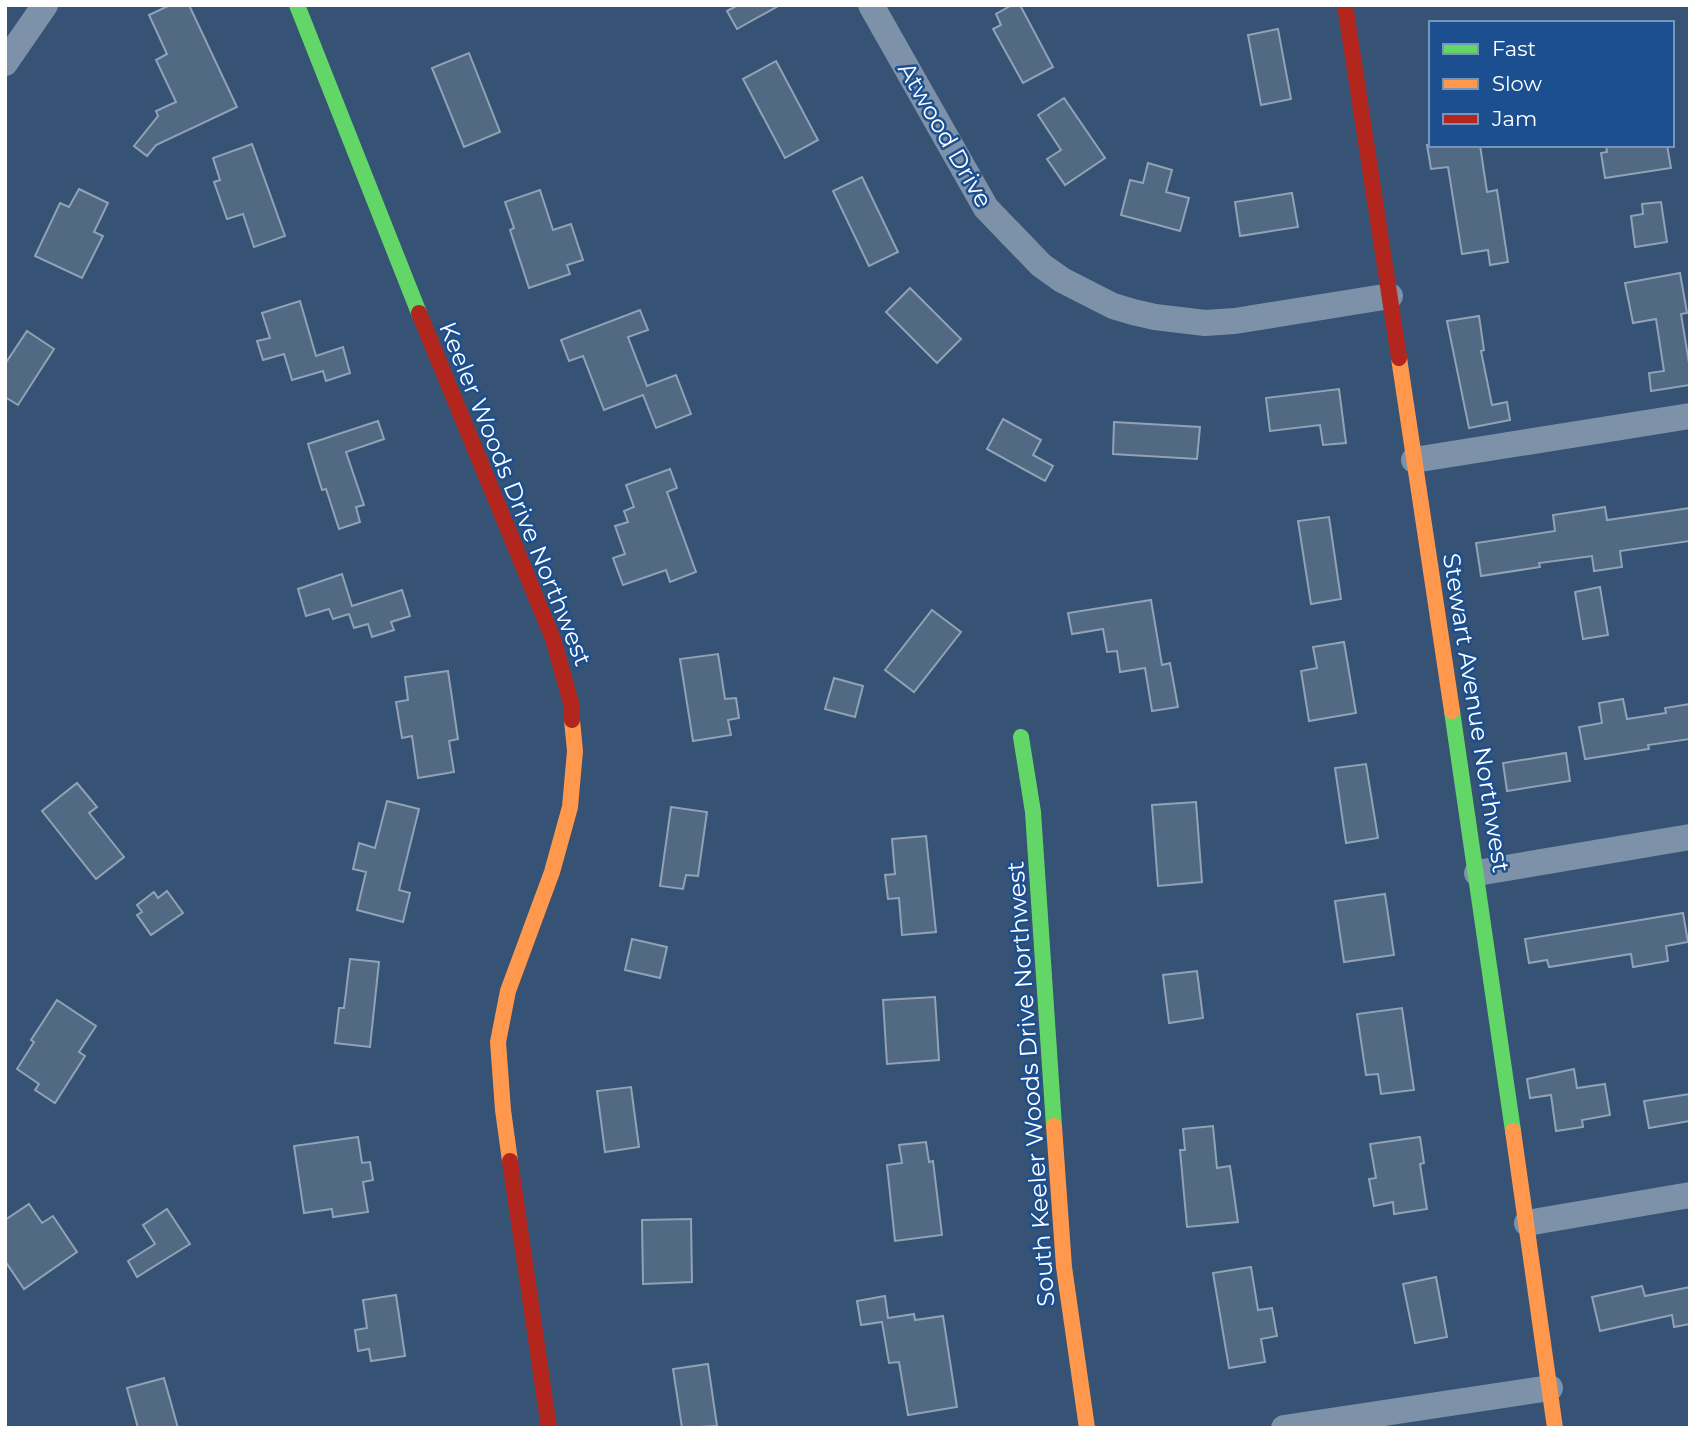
<svg xmlns="http://www.w3.org/2000/svg" width="1695" height="1433" font-family="Montserrat,sans-serif">
<style>
.building{fill:#526984;stroke:#92a2b6;stroke-width:2}
.lines{fill:none;stroke-linecap:round;stroke-linejoin:round}
.street{stroke:#7d92a8;stroke-width:26}
.fast{stroke:#63d668;stroke-width:16}
.slow{stroke:#ff974d;stroke-width:16}
.jam{stroke:#b3261e;stroke-width:16}
.labels{text-anchor:middle;stroke-width:5;stroke-linejoin:round;paint-order:stroke}
.street-label{font-size:24px;fill:#fff;stroke:#1b4f8f}
</style>
<rect width="100%" height="100%" fill="#365274"/>
<g class="building">
<polygon points="170,5 189,5 237,107 156,145 147,156 134,146 158,116 156,111 176,102 156,60 167,54 149,15"/>
<polygon points="738,5 780,5 737,29 727,11"/>
<polygon points="1012,5 1020,5 1053,67 1023,83 993,29 1001,25 996,14"/>
<polygon points="1278,29 1291,99 1261,105 1248,35"/>
<polygon points="469,53 500,132 464,147 432,68"/>
<polygon points="776,61 818,140 785,158 743,79"/>
<polygon points="1064,98 1105,158 1065,185 1047,159 1061,150 1038,115"/>
<polygon points="252,144 285,236 254,247 243,214 227,219 214,182 220,180 213,158"/>
<polygon points="1427,145 1480,145 1487,192 1497,190 1508,262 1490,265 1488,250 1462,254 1448,167 1431,169"/>
<polygon points="1606,145 1667,145 1671,168 1605,178 1601,153 1607,152"/>
<polygon points="1148,163 1172,170 1166,192 1189,198 1180,231 1121,215 1130,180 1143,183"/>
<polygon points="862,177 898,252 869,266 833,191"/>
<polygon points="79,189 108,203 94,232 103,236 82,278 35,256 60,203 69,207"/>
<polygon points="540,190 553,230 571,224 583,260 567,265 570,274 529,288 510,230 514,228 505,202"/>
<polygon points="1292,193 1298,227 1240,236 1235,202"/>
<polygon points="1661,202 1667,242 1635,247 1631,216 1643,214 1642,204"/>
<polygon points="1680,273 1687,313 1681,314 1690,369 1690,385 1651,391 1649,373 1664,371 1656,319 1633,323 1625,283"/>
<polygon points="910,288 961,339 937,363 886,312"/>
<polygon points="300,301 316,356 343,347 350,373 326,381 323,371 292,380 284,354 263,360 257,341 270,338 262,313"/>
<polygon points="640,310 648,330 628,337 647,386 676,375 691,414 656,428 643,395 604,410 583,356 569,361 561,340"/>
<polygon points="1479,316 1484,350 1481,351 1492,405 1507,402 1510,420 1469,428 1447,321"/>
<polygon points="27,331 54,349 18,405 5,397 5,364"/>
<polygon points="1339,389 1346,443 1323,445 1320,425 1270,431 1266,398"/>
<polygon points="1003,419 1041,440 1033,455 1053,466 1045,481 987,449"/>
<polygon points="378,421 384,439 346,452 364,505 356,507 360,522 339,529 326,489 322,490 308,444"/>
<polygon points="1114,422 1200,427 1197,459 1113,454"/>
<polygon points="670,469 677,488 667,492 696,572 670,582 666,570 623,585 613,558 625,554 615,526 628,522 624,511 634,507 626,485"/>
<polygon points="1605,507 1607,520 1690,508 1690,541 1620,551 1622,567 1594,571 1592,556 1539,563 1540,567 1481,576 1476,543 1555,531 1553,515"/>
<polygon points="1329,517 1341,599 1311,604 1298,521"/>
<polygon points="342,574 352,606 402,590 410,616 391,622 394,630 372,637 368,624 354,628 349,614 333,619 329,609 306,616 298,589"/>
<polygon points="1600,587 1608,635 1583,639 1575,592"/>
<polygon points="1151,600 1162,665 1170,663 1178,707 1152,711 1145,668 1120,672 1117,651 1107,652 1103,629 1072,634 1068,613"/>
<polygon points="932,610 961,632 914,692 885,670"/>
<polygon points="1344,642 1356,713 1309,721 1301,671 1317,668 1313,647"/>
<polygon points="718,654 725,699 736,698 739,718 728,720 731,735 693,741 680,659"/>
<polygon points="448,671 458,739 449,741 454,772 418,778 412,736 402,738 396,702 408,700 405,677"/>
<polygon points="834,678 863,686 855,717 825,709"/>
<polygon points="1623,699 1627,719 1666,713 1665,708 1690,704 1690,739 1648,745 1649,749 1585,759 1579,727 1602,723 1599,703"/>
<polygon points="1566,753 1570,781 1507,791 1503,763"/>
<polygon points="1366,764 1378,838 1346,843 1335,768"/>
<polygon points="77,783 97,807 89,813 124,857 96,879 42,811"/>
<polygon points="387,801 419,809 399,890 410,893 403,922 357,910 366,872 353,869 359,843 375,848"/>
<polygon points="1196,802 1202,882 1158,886 1152,805"/>
<polygon points="671,807 707,812 698,876 686,875 683,889 660,886"/>
<polygon points="926,836 936,932 902,935 899,898 888,899 885,875 895,874 892,839"/>
<polygon points="167,891 183,913 151,935 137,915 142,912 137,905 154,892 158,898"/>
<polygon points="1385,894 1394,955 1344,962 1335,901"/>
<polygon points="1683,913 1688,942 1666,946 1668,961 1633,967 1631,954 1549,967 1547,960 1529,963 1525,939"/>
<polygon points="632,939 667,947 660,978 625,970"/>
<polygon points="350,959 379,962 370,1047 335,1043 339,1008 344,1008"/>
<polygon points="1197,971 1203,1018 1169,1023 1163,975"/>
<polygon points="935,997 939,1060 887,1064 883,1000"/>
<polygon points="57,1000 96,1026 79,1052 85,1056 55,1103 35,1090 39,1084 17,1069 34,1042 31,1040"/>
<polygon points="1402,1008 1414,1090 1381,1094 1378,1074 1366,1075 1357,1014"/>
<polygon points="1574,1069 1577,1088 1605,1084 1610,1115 1582,1120 1583,1127 1556,1131 1551,1095 1530,1098 1527,1079"/>
<polygon points="631,1087 639,1147 605,1152 597,1091"/>
<polygon points="1690,1094 1690,1121 1649,1128 1644,1101"/>
<polygon points="1213,1126 1217,1168 1230,1166 1238,1222 1187,1227 1180,1150 1185,1150 1183,1129"/>
<polygon points="358,1137 362,1163 370,1162 373,1180 363,1182 368,1212 333,1217 332,1209 304,1213 294,1146"/>
<polygon points="1420,1137 1424,1163 1420,1164 1427,1209 1394,1214 1393,1202 1374,1206 1369,1179 1376,1178 1370,1144"/>
<polygon points="926,1142 929,1162 933,1161 942,1235 895,1241 887,1165 902,1163 899,1145"/>
<polygon points="29,1204 42,1223 53,1216 77,1252 24,1289 5,1261 5,1220"/>
<polygon points="167,1209 190,1244 137,1277 128,1261 155,1244 143,1225"/>
<polygon points="691,1219 692,1282 643,1284 642,1220"/>
<polygon points="1251,1267 1258,1310 1272,1308 1277,1336 1261,1339 1265,1362 1229,1368 1213,1273"/>
<polygon points="1436,1277 1447,1337 1415,1343 1403,1284"/>
<polygon points="1642,1286 1645,1296 1690,1287 1690,1324 1674,1327 1672,1315 1600,1331 1592,1297"/>
<polygon points="396,1295 405,1356 371,1361 369,1349 358,1351 355,1330 367,1328 363,1300"/>
<polygon points="885,1296 888,1318 914,1314 915,1320 943,1316 957,1407 908,1415 899,1362 889,1363 882,1322 861,1325 857,1301"/>
<polygon points="708,1364 717,1426 682,1428 673,1369"/>
<polygon points="164,1378 178,1428 138,1428 127,1388"/>
</g>
<g class="lines">
<g class="street">
<polyline points="871,5 986,208 1041,265 1062,280 1113,306 1133,312 1155,317 1205,323 1235,321 1390,296"/>
<polyline points="5,63 45,5"/>
<polyline points="1414,460 1690,416"/>
<polyline points="1477,873 1690,837"/>
<polyline points="1527,1223 1690,1195"/>
<polyline points="1284,1428 1550,1388"/>
</g>
<g class="fast">
<polyline points="297,5 419,313"/>
<polyline points="1452,711 1513,1131"/>
<polyline points="1021,737 1033,812 1054,1126"/>
</g>
<g class="slow">
<polyline points="1399,358 1452,711"/>
<polyline points="1054,1126 1064,1267 1087,1428"/>
<polyline points="1513,1131 1555,1428"/>
<polyline points="510,1161 503,1110 498,1042 508,991 552,872 570,807 575,751 572,720"/>
</g>
<g class="jam">
<polyline points="1345,5 1399,358"/>
<polyline points="419,313 553,639 571,703 572,720"/>
<polyline points="510,1161 549,1428"/>
</g>
</g>
<g class="labels">
<g class="street-label">
<text transform="translate(945 135) rotate(60)" y="8">Atwood Drive</text>
<text transform="translate(515 494) rotate(68)" y="8">Keeler Woods Drive Northwest</text>
<text transform="translate(1476 713) rotate(81)" y="8">Stewart Avenue Northwest</text>
<text transform="translate(1031 1084) rotate(-94)" y="8">South Keeler Woods Drive Northwest</text>
</g>
</g>
<rect width="1695" height="1433" fill="none" stroke="#ffffff" stroke-width="14"/>
<rect x="1429" y="21" width="245" height="126" fill="#1b4f8f" stroke="#7695bc" stroke-width="2"/>
<rect x="1443" y="44" width="35" height="10" fill="#63d668" stroke="#7695bc" stroke-width="2"/>
<text x="1492" y="56" font-size="21" fill="#ffffff">Fast</text>
<rect x="1443" y="79" width="35" height="10" fill="#ff974d" stroke="#7695bc" stroke-width="2"/>
<text x="1492" y="91" font-size="21" fill="#ffffff">Slow</text>
<rect x="1443" y="114" width="35" height="10" fill="#b3261e" stroke="#7695bc" stroke-width="2"/>
<text x="1492" y="126" font-size="21" fill="#ffffff">Jam</text>
</svg>
